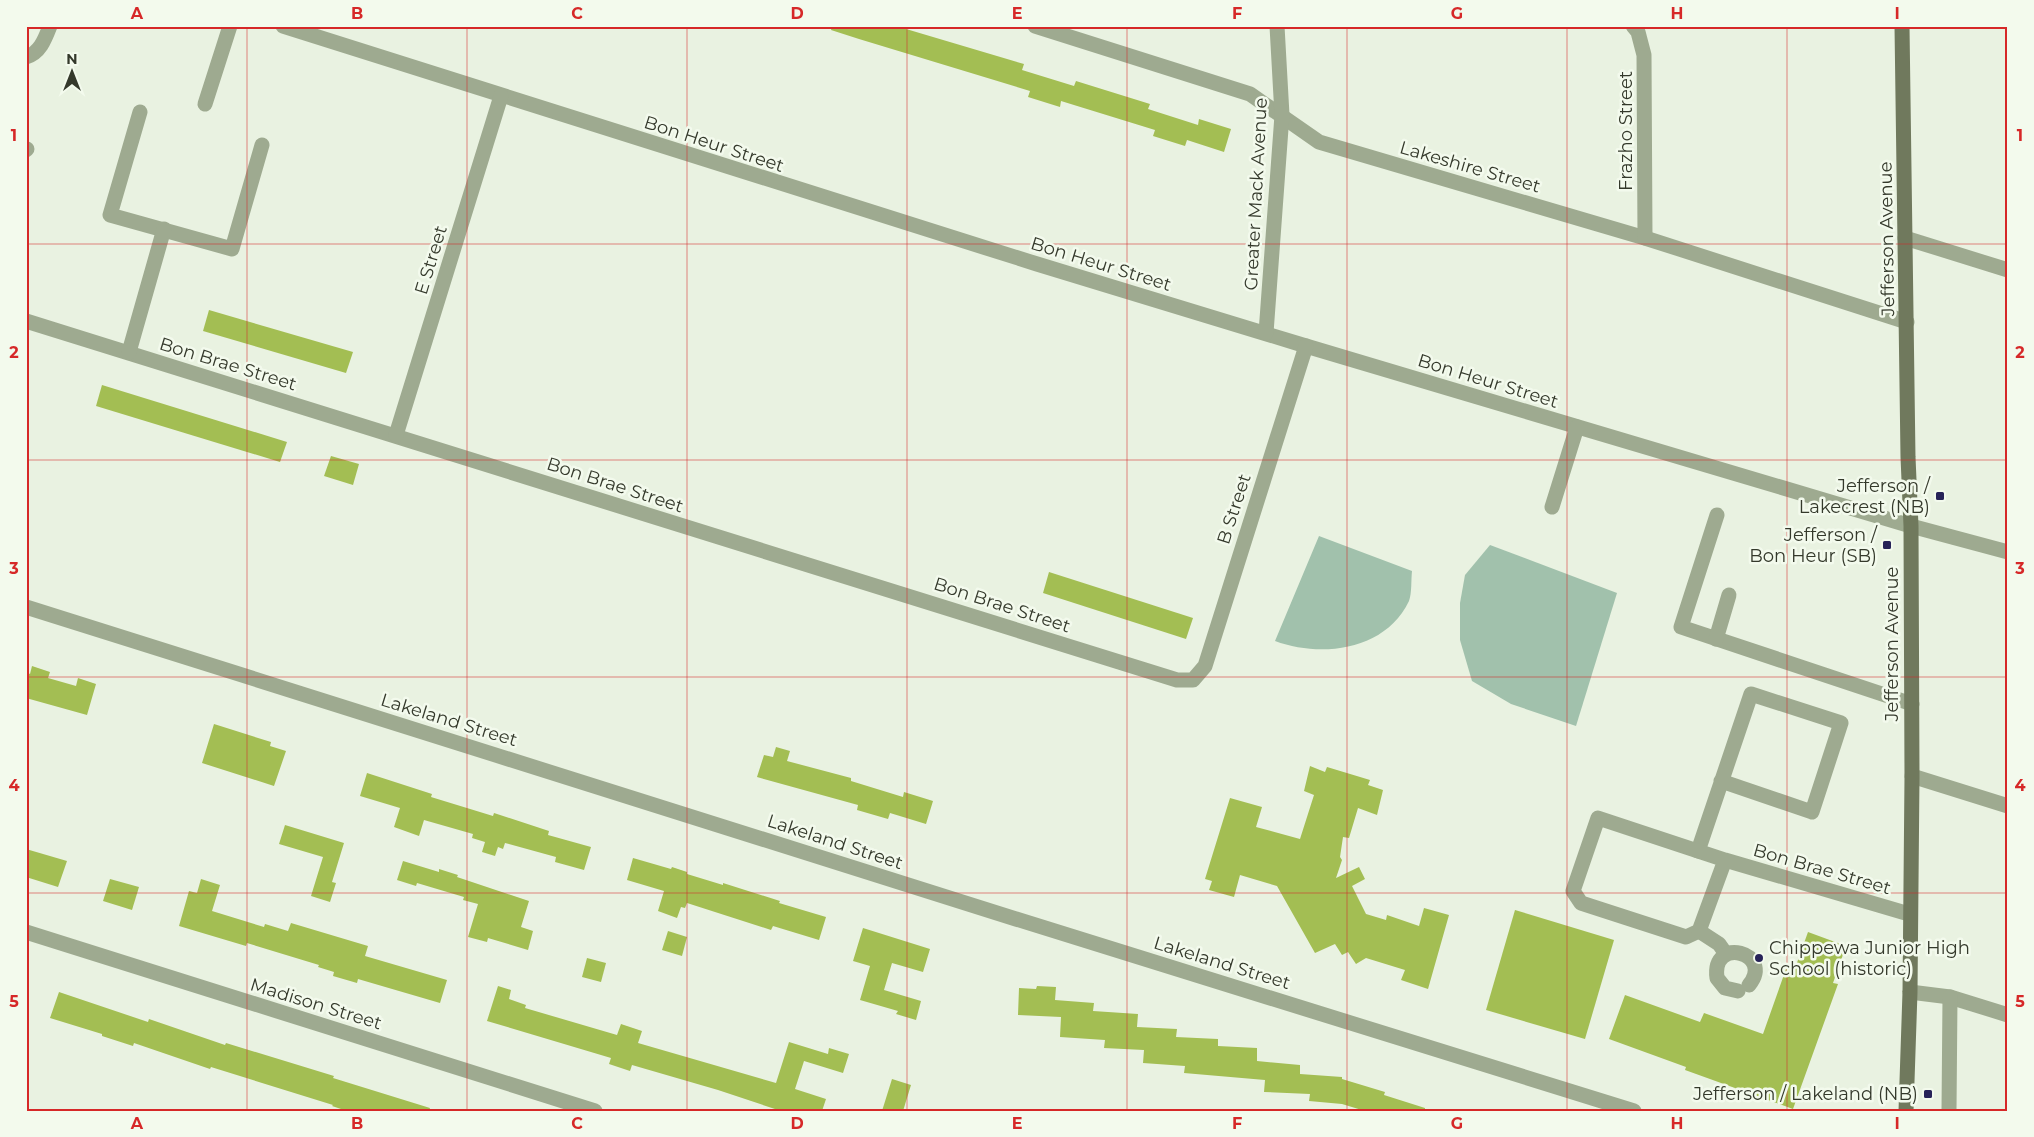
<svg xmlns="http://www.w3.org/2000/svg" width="2034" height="1137" font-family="Montserrat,sans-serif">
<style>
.green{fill:#a1c1ac}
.building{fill:#a3be53}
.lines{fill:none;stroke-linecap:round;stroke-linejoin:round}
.minor{stroke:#9eaa90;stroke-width:15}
.major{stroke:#70795d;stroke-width:15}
.grid{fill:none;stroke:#d62828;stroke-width:1;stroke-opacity:0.55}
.poi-dot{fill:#272358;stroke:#f3faed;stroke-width:2}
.labels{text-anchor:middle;stroke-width:5;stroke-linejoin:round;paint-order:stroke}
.street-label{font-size:18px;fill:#34392b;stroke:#f3faed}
.poi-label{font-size:18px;fill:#34392b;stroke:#f3faed;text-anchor:end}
.neatline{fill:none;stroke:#d62828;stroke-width:2}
.grid-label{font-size:16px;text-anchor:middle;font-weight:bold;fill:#d62828}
</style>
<rect width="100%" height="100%" fill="#e9f2e1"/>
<g class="green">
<path d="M1319,536L1412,571C1411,580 1412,593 1409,601C1385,651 1321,658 1275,641Z"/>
<polygon points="1490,545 1617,593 1576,726 1511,704 1472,681 1460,640 1460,603 1465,575"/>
</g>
<g class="building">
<polygon points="832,26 896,26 1024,64 1022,70 1074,86 1076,81 1150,104 1148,109 1198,125 1199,119 1231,129 1224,152 1187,140 1185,146 1153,136 1155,130 1061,101 1060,107 1028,97 1030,91 859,39 831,30"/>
<polygon points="209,310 353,352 346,373 203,331"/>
<polygon points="102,385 287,442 280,462 96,406"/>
<polygon points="331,456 359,464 353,485 324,476"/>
<polygon points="1049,572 1193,618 1186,639 1043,593"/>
<polygon points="32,666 50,672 48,678 76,686 78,678 96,684 87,715 26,698 26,672 30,674"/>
<polygon points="214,724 271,742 270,746 286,751 274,786 202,763"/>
<polygon points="776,747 790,751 787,761 851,778 851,781 903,797 904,792 933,801 926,824 890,813 888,819 857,810 858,805 757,777 764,755 773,757"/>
<polygon points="1310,766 1325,772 1327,767 1370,780 1368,785 1383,790 1377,815 1358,808 1349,838 1343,837 1340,857 1342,860 1336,878 1359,867 1365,879 1352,886 1366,914 1386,920 1387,915 1419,926 1424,908 1449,915 1428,989 1401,980 1405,970 1366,958 1356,964 1348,952 1342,955 1335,944 1315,953 1277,886 1240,875 1234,897 1209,890 1212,881 1205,879 1230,798 1262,807 1256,827 1300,839 1314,795 1304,791"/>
<polygon points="367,773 432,794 431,797 493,816 494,813 549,831 548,835 591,847 584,870 555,862 556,857 505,843 503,849 498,847 495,856 482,852 485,842 472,838 473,834 424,820 419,836 394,827 400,808 360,796"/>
<polygon points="285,825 344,843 332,882 336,883 330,902 311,896 323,857 279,844"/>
<polygon points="26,849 67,861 58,887 26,877"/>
<polygon points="633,858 671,869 672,867 687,872 687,874 723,885 723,883 780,901 779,903 826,917 819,940 773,926 771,930 687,903 685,908 681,907 677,918 658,911 664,891 627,880"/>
<polygon points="403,861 439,872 439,869 458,875 457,877 529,901 521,927 533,931 528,950 488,938 487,942 468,937 478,904 463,900 464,897 417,883 416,886 397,880"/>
<polygon points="110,879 139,887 132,910 103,901"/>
<polygon points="201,879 220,885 212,911 264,927 265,924 288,931 291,923 368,946 365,956 447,980 440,1003 358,979 357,983 333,976 334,972 318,967 319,965 247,943 246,946 179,926 189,891 197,893"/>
<polygon points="1515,910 1614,940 1585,1039 1486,1010"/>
<polygon points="863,928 930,949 923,972 892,963 884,990 921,1001 916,1020 896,1014 898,1011 860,1000 870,966 853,961"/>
<polygon points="668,931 687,937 682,956 662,950"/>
<polygon points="1808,932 1846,946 1833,983 1838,984 1793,1109 1685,1070 1686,1067 1609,1039 1625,995 1700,1022 1704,1013 1763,1034 1786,969 1794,971"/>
<polygon points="587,958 606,963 601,982 582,977"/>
<polygon points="498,986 511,990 509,999 526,1005 525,1008 617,1035 621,1024 642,1031 638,1043 776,1083 789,1042 828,1054 829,1048 849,1054 843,1073 804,1061 795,1089 826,1099 822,1111 781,1111 718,1090 632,1065 630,1071 609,1064 611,1058 487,1021"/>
<polygon points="1037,986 1056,987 1055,1000 1094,1003 1093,1011 1138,1014 1137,1027 1177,1029 1176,1037 1218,1039 1218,1046 1257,1048 1257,1061 1300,1065 1300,1074 1342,1077 1342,1079 1385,1092 1384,1095 1425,1108 1425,1111 1365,1111 1342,1104 1309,1101 1310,1094 1264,1092 1265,1080 1184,1073 1185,1066 1143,1063 1144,1050 1104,1048 1105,1040 1060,1037 1061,1017 1018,1015 1019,988 1036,989"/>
<polygon points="59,992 148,1022 149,1019 225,1045 226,1043 334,1076 333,1078 430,1108 429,1111 347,1111 332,1106 333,1105 211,1067 210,1069 134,1043 133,1046 102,1036 102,1034 50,1018"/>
<polygon points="892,1079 911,1085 903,1111 882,1111"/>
</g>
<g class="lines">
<g class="minor">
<polyline points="283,26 1037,264 1306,346 1911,526 2008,552"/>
<polyline points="1035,26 1250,94 1319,142 1645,238 1907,322"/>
<polyline points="1633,26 1638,32 1644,55 1645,238"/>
<path d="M26,57C40,53 45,39 50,26"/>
<polyline points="205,104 230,26"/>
<polyline points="140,112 110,215 232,249 262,145"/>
<polyline points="26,150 27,149"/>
<polyline points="1905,238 2008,270"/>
<polyline points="26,321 1177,680 1193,680 1205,666 1306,346"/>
<polyline points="1266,333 1282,115 1277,26"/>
<polyline points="129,352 164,229"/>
<polyline points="396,435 501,96"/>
<polyline points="1552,507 1577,427"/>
<polyline points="1717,515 1681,627 1912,704"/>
<polyline points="26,607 1016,919 1634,1111"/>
<polyline points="1716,639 1729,595"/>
<polyline points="1912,776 2008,806"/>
<polyline points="1698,851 1751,694 1841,723 1812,812 1721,781"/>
<polyline points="1725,860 1699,931 1686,937 1581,903 1573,891 1598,818 1725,860 1909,914"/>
<polyline points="1699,931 1719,944 1726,954"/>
<polyline points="26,932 595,1111"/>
<path d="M1738,991L1725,988L1717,978C1711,935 1775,953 1749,985"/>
<polyline points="1910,992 1950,997 2008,1015"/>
<polyline points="1949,1111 1950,997"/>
</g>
<polyline class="major" points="1902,26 1908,457 1911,526 1912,776 1910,992 1906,1111"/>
</g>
<path class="grid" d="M247,26V1111M467,26V1111M687,26V1111M907,26V1111M1127,26V1111M1347,26V1111M1567,26V1111M1787,26V1111M26,244H2008M26,460H2008M26,677H2008M26,893H2008"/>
<g class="poi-dot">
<rect x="1935" y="491" width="10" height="10" rx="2.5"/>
<rect x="1882" y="540" width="10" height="10" rx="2.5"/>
<circle cx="1759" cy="958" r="5"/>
<rect x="1923" y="1089" width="10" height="10" rx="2.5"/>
</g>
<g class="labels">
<g class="street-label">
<text transform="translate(1626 131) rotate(-90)" y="6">Frazho Street</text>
<text transform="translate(714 144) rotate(18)" y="6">Bon Heur Street</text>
<text transform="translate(1470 167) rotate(16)" y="6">Lakeshire Street</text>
<text transform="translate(1256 194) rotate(-87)" y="6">Greater Mack Avenue</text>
<text transform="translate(1887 239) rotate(-91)" y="6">Jefferson Avenue</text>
<text transform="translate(431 260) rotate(-73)" y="6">E Street</text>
<text transform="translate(1101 264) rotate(17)" y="6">Bon Heur Street</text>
<text transform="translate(228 364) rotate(17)" y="6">Bon Brae Street</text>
<text transform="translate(1488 381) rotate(17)" y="6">Bon Heur Street</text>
<text transform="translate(615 485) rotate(18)" y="6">Bon Brae Street</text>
<text transform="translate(1234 509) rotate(-72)" y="6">B Street</text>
<text transform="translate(1002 605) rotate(18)" y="6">Bon Brae Street</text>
<text transform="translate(1892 644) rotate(-90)" y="6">Jefferson Avenue</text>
<text transform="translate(449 720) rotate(17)" y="6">Lakeland Street</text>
<text transform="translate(835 842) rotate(18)" y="6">Lakeland Street</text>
<text transform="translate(1822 869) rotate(16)" y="6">Bon Brae Street</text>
<text transform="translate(1222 963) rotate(17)" y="6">Lakeland Street</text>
<text transform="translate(316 1004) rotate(17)" y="6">Madison Street</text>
</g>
<g class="poi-label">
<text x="1930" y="492">Jefferson /<tspan x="1930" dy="21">Lakecrest (NB)</tspan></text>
<text x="1877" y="541">Jefferson /<tspan x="1877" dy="21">Bon Heur (SB)</tspan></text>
<text x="1769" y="954" text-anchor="start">Chippewa Junior High<tspan x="1769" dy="21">School (historic)</tspan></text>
<text x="1918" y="1100">Jefferson / Lakeland (NB)</text>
</g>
</g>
<rect width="2034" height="1137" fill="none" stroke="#f3faed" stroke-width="55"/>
<g transform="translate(72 72)" stroke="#f3faed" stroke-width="4" paint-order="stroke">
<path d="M0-4L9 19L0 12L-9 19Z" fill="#34392b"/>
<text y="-8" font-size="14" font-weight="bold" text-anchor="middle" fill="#34392b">N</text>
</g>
<rect x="28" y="28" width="1978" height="1082" class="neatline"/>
<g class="grid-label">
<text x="137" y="19">A</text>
<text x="357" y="19">B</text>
<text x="577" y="19">C</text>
<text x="797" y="19">D</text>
<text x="1017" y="19">E</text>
<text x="1237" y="19">F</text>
<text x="1457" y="19">G</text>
<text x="1677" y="19">H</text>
<text x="1897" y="19">I</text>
<text x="14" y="141">1</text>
<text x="2020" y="141">1</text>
<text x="14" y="358">2</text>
<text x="2020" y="358">2</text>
<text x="14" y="574">3</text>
<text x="2020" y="574">3</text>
<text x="14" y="791">4</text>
<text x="2020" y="791">4</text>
<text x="14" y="1007">5</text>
<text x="2020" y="1007">5</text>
<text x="137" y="1129">A</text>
<text x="357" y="1129">B</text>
<text x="577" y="1129">C</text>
<text x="797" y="1129">D</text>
<text x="1017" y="1129">E</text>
<text x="1237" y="1129">F</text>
<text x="1457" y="1129">G</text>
<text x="1677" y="1129">H</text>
<text x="1897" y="1129">I</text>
</g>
</svg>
